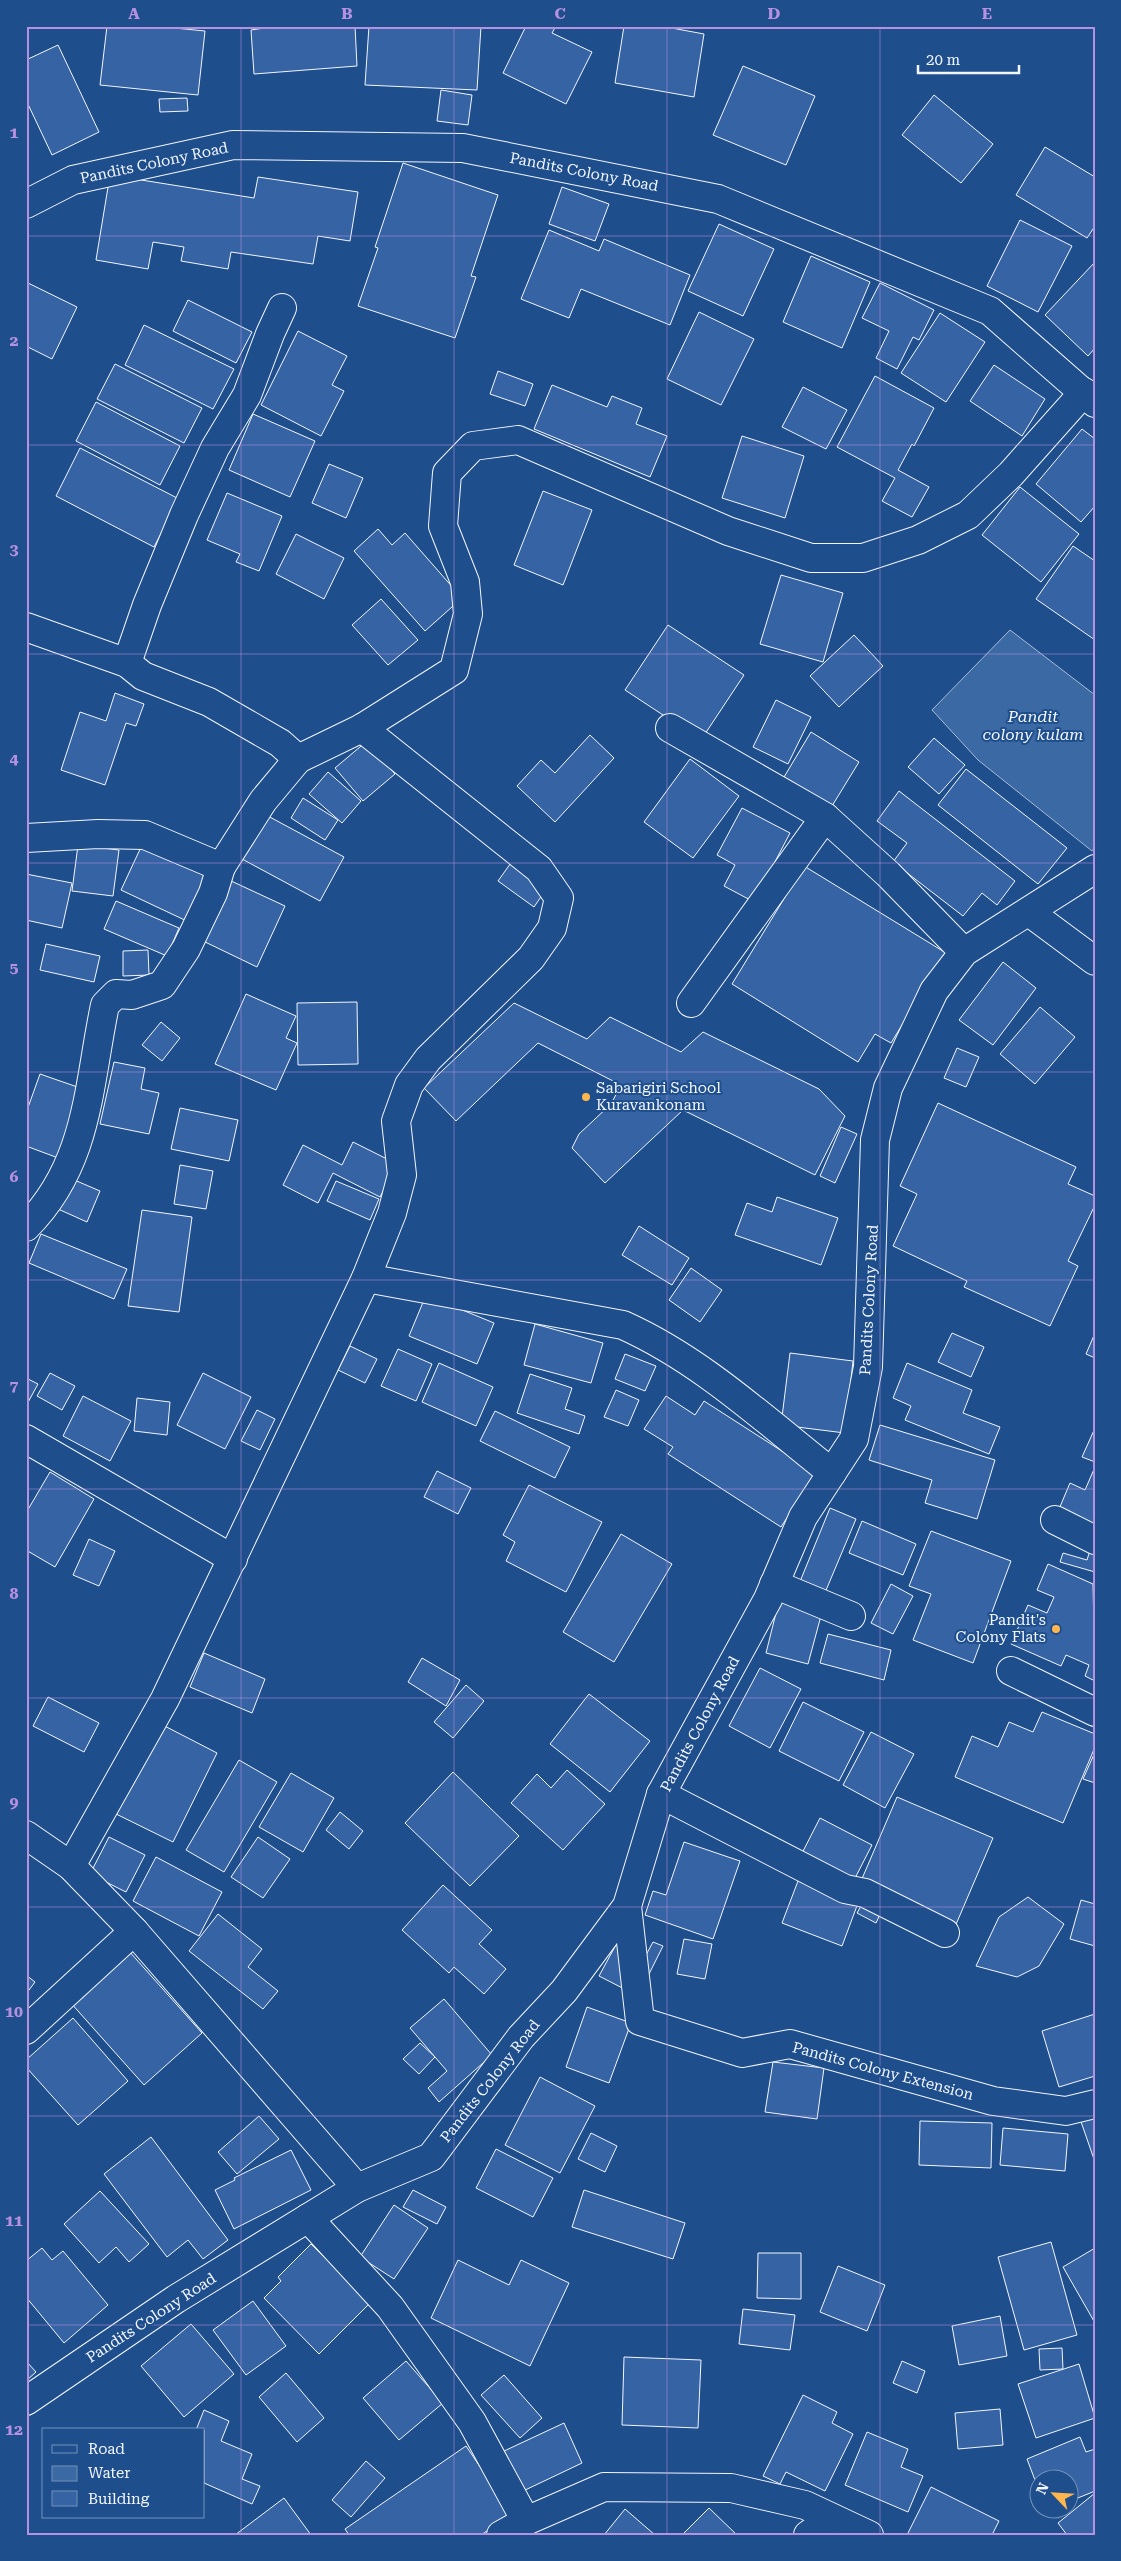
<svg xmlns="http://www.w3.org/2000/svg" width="1121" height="2561" font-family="'Roboto Serif',serif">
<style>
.water{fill:#3b69a3;stroke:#a8bbd7}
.building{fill:#3563a3;stroke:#f2f6ff}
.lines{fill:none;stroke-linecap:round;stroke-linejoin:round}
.minor-casing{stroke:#f2f6ff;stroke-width:30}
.minor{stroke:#1f4e8c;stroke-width:28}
.grid{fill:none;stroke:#b691df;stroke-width:1;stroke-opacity:0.55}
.poi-dot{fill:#ffb74d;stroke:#1f4e8c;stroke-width:2}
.labels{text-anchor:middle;stroke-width:4;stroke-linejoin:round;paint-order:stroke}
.street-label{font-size:15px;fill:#f2f6ff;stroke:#1f4e8c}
.poi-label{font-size:15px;fill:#f2f6ff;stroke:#1f4e8c;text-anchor:start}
.water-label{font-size:16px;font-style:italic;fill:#f2f6ff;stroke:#1f4e8c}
.neatline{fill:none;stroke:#b691df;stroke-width:2}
.grid-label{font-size:16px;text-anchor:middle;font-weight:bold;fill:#b691df}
</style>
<rect width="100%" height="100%" fill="#1f4e8c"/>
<polygon class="water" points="1010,630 1095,695 1095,847 1092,851 978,760 932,710"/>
<g class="building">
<polygon points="107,26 154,26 205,31 198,95 100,85"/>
<polygon points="278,26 355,26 357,66 254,74 251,30"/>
<polygon points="369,26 481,26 477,90 365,85"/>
<polygon points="526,26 556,26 552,33 592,52 566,104 503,73"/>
<polygon points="624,26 661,26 704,34 694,97 615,83"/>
<polygon points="58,45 99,132 52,155 26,100 26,60"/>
<polygon points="743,66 815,96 786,165 713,135"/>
<polygon points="441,90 472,95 468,125 437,121"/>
<polygon points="934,95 993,144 961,183 902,135"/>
<polygon points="187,98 188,111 160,112 159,99"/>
<polygon points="1045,147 1095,177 1095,226 1087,238 1016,195"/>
<polygon points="403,163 498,195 471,276 476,277 455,338 358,306 378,248 375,247"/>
<polygon points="110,175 254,198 258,177 358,192 350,241 318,236 313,264 231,252 228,269 181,261 184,247 153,242 148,269 96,260"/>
<polygon points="562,187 609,204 595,241 549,224"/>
<polygon points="1020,220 1072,246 1038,312 987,286"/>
<polygon points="719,224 774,249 743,316 688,291"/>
<polygon points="549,230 599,251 604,239 690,275 670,325 581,289 569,318 521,299"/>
<polygon points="811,256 870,282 842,348 783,322"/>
<polygon points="1095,262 1095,348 1088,356 1045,315"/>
<polygon points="26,282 77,307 52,359 26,346"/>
<polygon points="880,283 934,310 919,340 913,337 897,369 876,358 889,331 862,318"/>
<polygon points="188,300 252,332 236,363 173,331"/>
<polygon points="699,312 754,339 721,405 667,379"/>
<polygon points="940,313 985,342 946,402 901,373"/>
<polygon points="144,325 234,369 213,409 125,365"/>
<polygon points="298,331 347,356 332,385 344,391 321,436 261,405"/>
<polygon points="115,364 202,408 184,443 97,399"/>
<polygon points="994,365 1045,399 1022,436 970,401"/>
<polygon points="498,371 533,384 525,406 490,394"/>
<polygon points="875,376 934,408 914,446 912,444 898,470 929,487 912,517 882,501 895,478 837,447"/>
<polygon points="552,385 607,407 612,396 642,408 636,424 667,436 650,477 534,429"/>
<polygon points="803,387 847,410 826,449 782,427"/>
<polygon points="96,402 180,446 160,485 76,441"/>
<polygon points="253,414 315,441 290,497 229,470"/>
<polygon points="1082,429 1095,439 1095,506 1081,522 1036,484"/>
<polygon points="742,436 804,456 785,518 722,498"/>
<polygon points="80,448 179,499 154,547 56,496"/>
<polygon points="329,464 363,478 346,518 312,503"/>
<polygon points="1020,487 1079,534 1041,582 982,535"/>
<polygon points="543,491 592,510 563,585 514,565"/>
<polygon points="227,493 282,516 259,571 236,562 240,554 207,540"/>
<polygon points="378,529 392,545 405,533 462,598 425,631 354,551"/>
<polygon points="296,534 344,558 324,599 276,574"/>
<polygon points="1073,546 1095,561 1095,640 1036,599"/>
<polygon points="781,575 843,593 823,662 760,644"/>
<polygon points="381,599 418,640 388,665 352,625"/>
<polygon points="668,625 744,675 701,740 625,690"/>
<polygon points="854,635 883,666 839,707 810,676"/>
<polygon points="115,693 144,704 136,726 126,723 105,785 61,770 80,712 106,721"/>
<polygon points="776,700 811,717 788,764 753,747"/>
<polygon points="811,732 859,762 832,806 784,777"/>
<polygon points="590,735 614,758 555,822 517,786 541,760 555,773"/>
<polygon points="934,738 965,765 939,794 908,767"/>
<polygon points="367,741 395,774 363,801 335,768"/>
<polygon points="690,759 739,796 693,858 644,822"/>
<polygon points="966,769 1067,848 1038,884 938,805"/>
<polygon points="328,772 361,801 342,823 309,794"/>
<polygon points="899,791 1015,881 997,905 982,893 963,916 893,862 907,843 877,821"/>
<polygon points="303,798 338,820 325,840 291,818"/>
<polygon points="742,808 790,833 754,902 724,886 735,865 717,855"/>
<polygon points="266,815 344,857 320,901 242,859"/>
<polygon points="78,845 119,850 113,896 72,891"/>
<polygon points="142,845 212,879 191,923 121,890"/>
<polygon points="513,860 549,885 534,907 498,881"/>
<polygon points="804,866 946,953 891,1043 875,1034 858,1062 732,984"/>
<polygon points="26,874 72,883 62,928 26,920"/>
<polygon points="229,880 285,906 257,967 201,940"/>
<polygon points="116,901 179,928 167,956 104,929"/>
<polygon points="46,944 100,956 94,982 40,970"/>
<polygon points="148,950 149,975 123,976 123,951"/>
<polygon points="1003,962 1036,988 993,1045 959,1020"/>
<polygon points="246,994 296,1016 286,1038 297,1043 276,1090 215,1064"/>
<polygon points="357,1002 358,1064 298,1065 297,1003"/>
<polygon points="514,1003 587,1039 610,1017 681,1052 703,1032 819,1089 845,1116 815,1175 683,1110 605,1183 572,1148 579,1134 611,1104 621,1085 538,1043 456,1121 424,1088"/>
<polygon points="1040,1007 1075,1037 1035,1084 1000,1054"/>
<polygon points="161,1022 180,1038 162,1061 142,1045"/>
<polygon points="957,1048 979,1057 966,1087 944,1078"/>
<polygon points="114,1062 145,1068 141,1089 159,1093 149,1134 100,1124"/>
<polygon points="40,1074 86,1090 61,1159 26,1146 26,1113"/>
<polygon points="938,1103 1076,1167 1068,1184 1095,1196 1095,1205 1068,1261 1078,1266 1050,1326 964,1287 967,1281 893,1246 917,1194 900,1186"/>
<polygon points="180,1108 238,1120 229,1161 171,1149"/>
<polygon points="841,1127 857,1134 835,1183 820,1176"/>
<polygon points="353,1142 397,1164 380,1197 333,1173 318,1203 283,1185 303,1145 342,1165"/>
<polygon points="180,1165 213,1171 206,1209 174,1204"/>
<polygon points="72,1179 100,1191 87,1222 58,1209"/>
<polygon points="336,1181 379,1199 370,1220 327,1201"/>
<polygon points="777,1197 838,1218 821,1265 735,1235 747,1203 772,1212"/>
<polygon points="142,1210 192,1217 179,1312 128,1306"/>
<polygon points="639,1226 689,1258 672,1285 622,1255"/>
<polygon points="41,1234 127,1269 114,1299 29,1263"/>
<polygon points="691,1268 722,1290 700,1322 669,1300"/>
<polygon points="426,1295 494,1323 477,1364 409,1336"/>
<polygon points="535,1324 603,1343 591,1383 524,1365"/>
<polygon points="952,1333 984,1347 971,1377 938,1362"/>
<polygon points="1095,1333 1095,1358 1086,1354"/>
<polygon points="350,1346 377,1359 365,1383 338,1370"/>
<polygon points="398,1349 432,1364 416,1401 381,1386"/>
<polygon points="790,1353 853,1361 845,1433 781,1425"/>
<polygon points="625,1354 656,1366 645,1391 615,1379"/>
<polygon points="439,1363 493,1387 476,1426 422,1402"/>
<polygon points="907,1363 972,1390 963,1413 1000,1427 989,1454 905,1420 911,1406 893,1398"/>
<polygon points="50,1373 75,1386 62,1410 37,1396"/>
<polygon points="203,1373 251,1397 225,1449 177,1425"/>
<polygon points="530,1374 572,1388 565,1409 585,1416 579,1434 517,1413"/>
<polygon points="26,1378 38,1384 26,1406"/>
<polygon points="616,1390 639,1400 628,1426 604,1417"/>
<polygon points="83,1396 131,1421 110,1461 63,1436"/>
<polygon points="666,1396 695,1415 704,1401 816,1473 781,1527 668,1454 673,1447 644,1429"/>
<polygon points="137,1398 170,1402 167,1435 134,1431"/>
<polygon points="257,1410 275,1419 260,1450 241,1441"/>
<polygon points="495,1411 570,1447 555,1478 480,1441"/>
<polygon points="880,1425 995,1460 977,1519 925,1503 932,1480 869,1460"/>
<polygon points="1095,1428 1095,1462 1082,1457"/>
<polygon points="1095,1467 1095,1525 1059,1509 1070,1483 1085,1490"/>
<polygon points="437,1471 471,1488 458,1514 424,1497"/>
<polygon points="50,1472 94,1499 55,1567 26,1550 26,1513"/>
<polygon points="529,1485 602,1522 566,1592 506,1561 515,1542 503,1535"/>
<polygon points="830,1508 856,1519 824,1595 799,1584"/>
<polygon points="862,1521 916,1544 903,1575 849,1553"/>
<polygon points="931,1531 1011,1561 973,1663 913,1640 931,1594 909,1586"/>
<polygon points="621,1534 672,1564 614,1662 563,1632"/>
<polygon points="89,1539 115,1551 99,1586 73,1575"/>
<polygon points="1091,1547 1095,1548 1095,1572 1060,1562 1063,1553 1087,1560"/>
<polygon points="1048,1564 1093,1584 1095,1681 1085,1676 1089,1665 1066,1655 1061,1666 1011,1644 1028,1605 1047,1613 1054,1597 1037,1590"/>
<polygon points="891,1584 913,1596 893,1634 871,1623"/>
<polygon points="779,1601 822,1612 808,1664 766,1653"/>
<polygon points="828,1634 891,1650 884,1680 820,1663"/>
<polygon points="204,1653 265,1679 252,1713 190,1687"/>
<polygon points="422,1658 460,1680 446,1706 408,1682"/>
<polygon points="760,1668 801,1689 770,1748 729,1726"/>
<polygon points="466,1685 484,1701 453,1738 434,1722"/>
<polygon points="589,1694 650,1741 610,1792 550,1744"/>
<polygon points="48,1697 99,1723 84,1752 33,1726"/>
<polygon points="803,1702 864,1732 839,1781 779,1751"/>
<polygon points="1042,1712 1095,1734 1095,1747 1063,1823 955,1777 972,1736 998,1747 1009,1722 1033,1732"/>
<polygon points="155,1721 217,1753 173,1842 110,1811"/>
<polygon points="871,1732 914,1754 885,1808 843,1785"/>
<polygon points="1095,1752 1095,1783 1083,1779"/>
<polygon points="239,1760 277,1782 224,1872 186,1850"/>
<polygon points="567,1770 605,1804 563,1850 511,1803 537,1774 551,1788"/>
<polygon points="453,1772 519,1836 470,1886 405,1823"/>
<polygon points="291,1773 334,1798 303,1852 259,1827"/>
<polygon points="897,1797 993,1838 954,1929 858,1888"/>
<polygon points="340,1812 363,1831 349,1849 326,1830"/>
<polygon points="820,1818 872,1845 851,1886 799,1859"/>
<polygon points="109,1837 145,1855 126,1892 90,1874"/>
<polygon points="258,1837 290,1859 263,1898 231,1877"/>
<polygon points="684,1842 740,1861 713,1939 645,1915 653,1891 666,1895"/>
<polygon points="156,1857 222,1892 199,1936 133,1901"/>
<polygon points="798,1881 858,1903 842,1946 782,1923"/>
<polygon points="443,1885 492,1930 479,1944 506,1969 484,1994 454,1967 449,1973 402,1930"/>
<polygon points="867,1895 885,1904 876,1923 857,1913"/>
<polygon points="1028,1897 1064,1924 1039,1966 1017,1977 976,1966 999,1917"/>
<polygon points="1081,1900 1095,1904 1095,1946 1070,1939"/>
<polygon points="218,1914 262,1949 248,1967 278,1991 263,2009 189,1951"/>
<polygon points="684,1939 712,1944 705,1979 677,1974"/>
<polygon points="618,1941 646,1955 653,1942 663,1946 638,1996 599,1976"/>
<polygon points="128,1950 202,2033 144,2085 70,2002"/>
<polygon points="26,1975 35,1982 26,1994"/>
<polygon points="444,1999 492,2055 439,2102 428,2088 447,2071 410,2028"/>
<polygon points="587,2007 631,2023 609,2083 566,2067"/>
<polygon points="1095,2014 1095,2076 1059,2087 1042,2031"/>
<polygon points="73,2018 128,2081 78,2125 26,2067 26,2060"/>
<polygon points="420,2043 435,2057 419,2074 403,2059"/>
<polygon points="773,2062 824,2068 817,2119 765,2112"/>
<polygon points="540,2077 595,2106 560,2173 505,2145"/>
<polygon points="1095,2111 1095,2162 1079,2116"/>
<polygon points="259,2116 279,2139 237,2174 218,2152"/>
<polygon points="920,2121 992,2123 991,2168 919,2165"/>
<polygon points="1003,2128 1068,2134 1065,2171 1000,2165"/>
<polygon points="591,2133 617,2146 605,2172 578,2159"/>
<polygon points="151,2137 228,2240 203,2259 188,2240 167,2257 104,2174"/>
<polygon points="496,2149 553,2178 533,2217 476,2188"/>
<polygon points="291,2150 311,2190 234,2229 215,2190 235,2180 234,2178"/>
<polygon points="413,2190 446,2207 437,2224 403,2207"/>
<polygon points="584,2190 685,2223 673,2259 572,2227"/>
<polygon points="100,2191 149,2244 129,2262 116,2247 99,2263 64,2224"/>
<polygon points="394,2205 428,2228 394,2279 360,2257"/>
<polygon points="1051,2242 1077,2335 1024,2350 998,2257"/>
<polygon points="311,2244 370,2303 319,2354 264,2298 281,2281 278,2277"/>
<polygon points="42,2248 52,2260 63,2251 108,2305 64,2343 26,2297 26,2261"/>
<polygon points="1095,2248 1095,2323 1063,2267"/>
<polygon points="758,2253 801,2253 801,2299 757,2298"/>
<polygon points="458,2260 509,2285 521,2260 569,2283 530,2366 431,2318"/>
<polygon points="838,2266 885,2285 867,2331 820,2312"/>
<polygon points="253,2301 286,2346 246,2375 213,2330"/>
<polygon points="743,2309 795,2315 790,2350 739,2344"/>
<polygon points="1000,2316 1007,2356 959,2365 952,2326"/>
<polygon points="191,2324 234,2374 184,2417 141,2366"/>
<polygon points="1062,2348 1063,2369 1040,2370 1039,2349"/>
<polygon points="624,2357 701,2360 698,2428 622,2425"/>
<polygon points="26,2361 36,2372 26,2381"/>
<polygon points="406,2361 443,2403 399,2440 363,2398"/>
<polygon points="902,2361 925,2371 917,2393 893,2383"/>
<polygon points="1079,2364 1095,2418 1036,2438 1018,2384"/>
<polygon points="286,2373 324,2418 297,2442 259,2397"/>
<polygon points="504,2375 542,2418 520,2438 481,2395"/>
<polygon points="803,2395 837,2412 832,2423 853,2434 825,2491 786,2472 780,2484 763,2476"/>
<polygon points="1000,2409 1003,2445 958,2449 955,2413"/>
<polygon points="204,2410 229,2421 221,2441 252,2454 242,2479 260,2486 252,2504 204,2483 204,2430 196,2430"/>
<polygon points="564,2423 582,2463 521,2492 502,2452"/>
<polygon points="867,2432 908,2449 901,2467 923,2476 908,2512 845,2485"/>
<polygon points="1080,2437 1086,2452 1095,2449 1095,2491 1068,2502 1068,2478 1038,2478 1038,2488 1027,2459"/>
<polygon points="466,2446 512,2514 481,2535 349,2535 345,2529"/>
<polygon points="366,2461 385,2478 351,2517 332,2500"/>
<polygon points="931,2487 999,2521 992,2535 907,2535"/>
<polygon points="1095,2493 1095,2535 1067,2535 1058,2523"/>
<polygon points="284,2498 311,2535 235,2535"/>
<polygon points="709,2508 737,2535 682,2535"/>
<polygon points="625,2509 655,2535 604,2535"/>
</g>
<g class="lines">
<defs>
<g id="minor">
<polyline points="26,204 73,180 233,145 463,148 718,199 990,311 1095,403"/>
<polyline points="26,627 127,663 143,676 209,702 280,743 298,759 263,801 221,867 145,835 98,834 26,838"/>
<polyline points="127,663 147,605 184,515 215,448 247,395 270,334 282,308"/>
<polyline points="670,728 825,817 888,874 964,952"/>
<polyline points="298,759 362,728 454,670 468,614 465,582 443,526 447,473 473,446 518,440 728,531 811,558 863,558 918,540 968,515 1011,474 1084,392"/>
<polyline points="1029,912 1095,961"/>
<polyline points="691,1003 825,817"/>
<path d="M26,1227C89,1164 88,1086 105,1005L116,994L132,995L162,985L186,949L213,893L221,867"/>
<path d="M366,1278L623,1325C701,1360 765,1420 832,1473"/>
<polyline points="26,1439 233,1559"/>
<polyline points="1055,1520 1095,1540"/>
<polyline points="774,1584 851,1616"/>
<polyline points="1011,1671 1095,1712"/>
<polyline points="661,1794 845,1889 865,1893 945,1933"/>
<polyline points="26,1835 71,1866"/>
<polyline points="627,1906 640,2021 742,2053 790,2044 993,2101 1066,2111 1095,2104"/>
<polyline points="26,2030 134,1931"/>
<polyline points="357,2188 134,1931 71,1866 165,1699 366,1278 392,1213 402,1175 396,1121 409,1085 428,1059 531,958 552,928 559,898 539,869 362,728"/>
<polyline points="308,2218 390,2307 472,2422 526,2521"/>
<polyline points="26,2401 176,2299 357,2188 431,2157 521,2037 564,1991 627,1906 661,1794 768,1599 803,1517 854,1439 868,1367 875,1140 888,1088 934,991 964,952 1095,869"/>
<polyline points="501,2535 526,2521 604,2487 731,2488 805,2505 869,2535"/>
<polyline points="808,2535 832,2518"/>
</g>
</defs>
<use href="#minor" class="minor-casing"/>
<use href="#minor" class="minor"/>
</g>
<path class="grid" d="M241,26V2535M454,26V2535M667,26V2535M880,26V2535M26,236H1095M26,445H1095M26,654H1095M26,863H1095M26,1072H1095M26,1280H1095M26,1489H1095M26,1698H1095M26,1907H1095M26,2116H1095M26,2325H1095"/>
<g class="poi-dot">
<circle cx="586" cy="1097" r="5"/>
<circle cx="1056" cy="1629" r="5"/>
</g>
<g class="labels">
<g class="street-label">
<text transform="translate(154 163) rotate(-12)" y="5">Pandits Colony Road</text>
<text transform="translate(584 172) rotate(11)" y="5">Pandits Colony Road</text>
<text transform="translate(869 1300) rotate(-87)" y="5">Pandits Colony Road</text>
<text transform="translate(700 1724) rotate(-62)" y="5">Pandits Colony Road</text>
<text transform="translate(883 2071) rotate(15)" y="5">Pandits Colony Extension</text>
<text transform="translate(490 2081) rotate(-52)" y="5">Pandits Colony Road</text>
<text transform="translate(151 2318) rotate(-33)" y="5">Pandits Colony Road</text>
</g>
<g class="poi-label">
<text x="596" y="1093">Sabarigiri School<tspan x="596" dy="17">Kuravankonam</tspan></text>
<text x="1046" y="1625" text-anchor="end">Pandit's<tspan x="1046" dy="17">Colony Flats</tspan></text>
</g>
<g class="water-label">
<text x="1033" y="722">Pandit<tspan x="1033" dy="18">colony kulam</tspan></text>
</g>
</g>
<rect width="1121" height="2561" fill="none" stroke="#1f4e8c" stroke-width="55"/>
<rect x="42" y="2428" width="162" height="90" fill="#1f4e8c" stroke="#7391ba"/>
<rect x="52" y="2445" width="25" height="8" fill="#1f4e8c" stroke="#7391ba"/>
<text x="88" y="2454" font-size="15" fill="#f2f6ff">Road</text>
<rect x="52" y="2466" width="25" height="15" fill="#3b69a3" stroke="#7391ba"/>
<text x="88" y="2478" font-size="15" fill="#f2f6ff">Water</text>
<rect x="52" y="2491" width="25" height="15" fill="#3563a3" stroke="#7391ba"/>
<text x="88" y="2504" font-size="15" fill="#f2f6ff">Building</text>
<g transform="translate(1054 2494) rotate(295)"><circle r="24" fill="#1f4e8c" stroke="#7391ba"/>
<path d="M0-4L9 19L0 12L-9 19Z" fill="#ffb74d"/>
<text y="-8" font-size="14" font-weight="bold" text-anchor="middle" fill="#f2f6ff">N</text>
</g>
<path d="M918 65v8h101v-8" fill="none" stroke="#f2f6ff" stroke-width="2.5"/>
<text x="926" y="65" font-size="15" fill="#f2f6ff" stroke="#1f4e8c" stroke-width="4" paint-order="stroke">20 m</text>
<rect x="28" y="28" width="1066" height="2506" class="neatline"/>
<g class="grid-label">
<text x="134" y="19">A</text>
<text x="347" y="19">B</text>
<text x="560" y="19">C</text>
<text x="774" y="19">D</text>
<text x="987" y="19">E</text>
<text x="14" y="138">1</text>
<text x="14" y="346">2</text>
<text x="14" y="555">3</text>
<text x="14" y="764">4</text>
<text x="14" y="973">5</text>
<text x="14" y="1182">6</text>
<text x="14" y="1391">7</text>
<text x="14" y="1599">8</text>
<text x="14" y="1808">9</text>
<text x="14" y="2017">10</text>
<text x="14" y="2226">11</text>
<text x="14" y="2435">12</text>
</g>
</svg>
